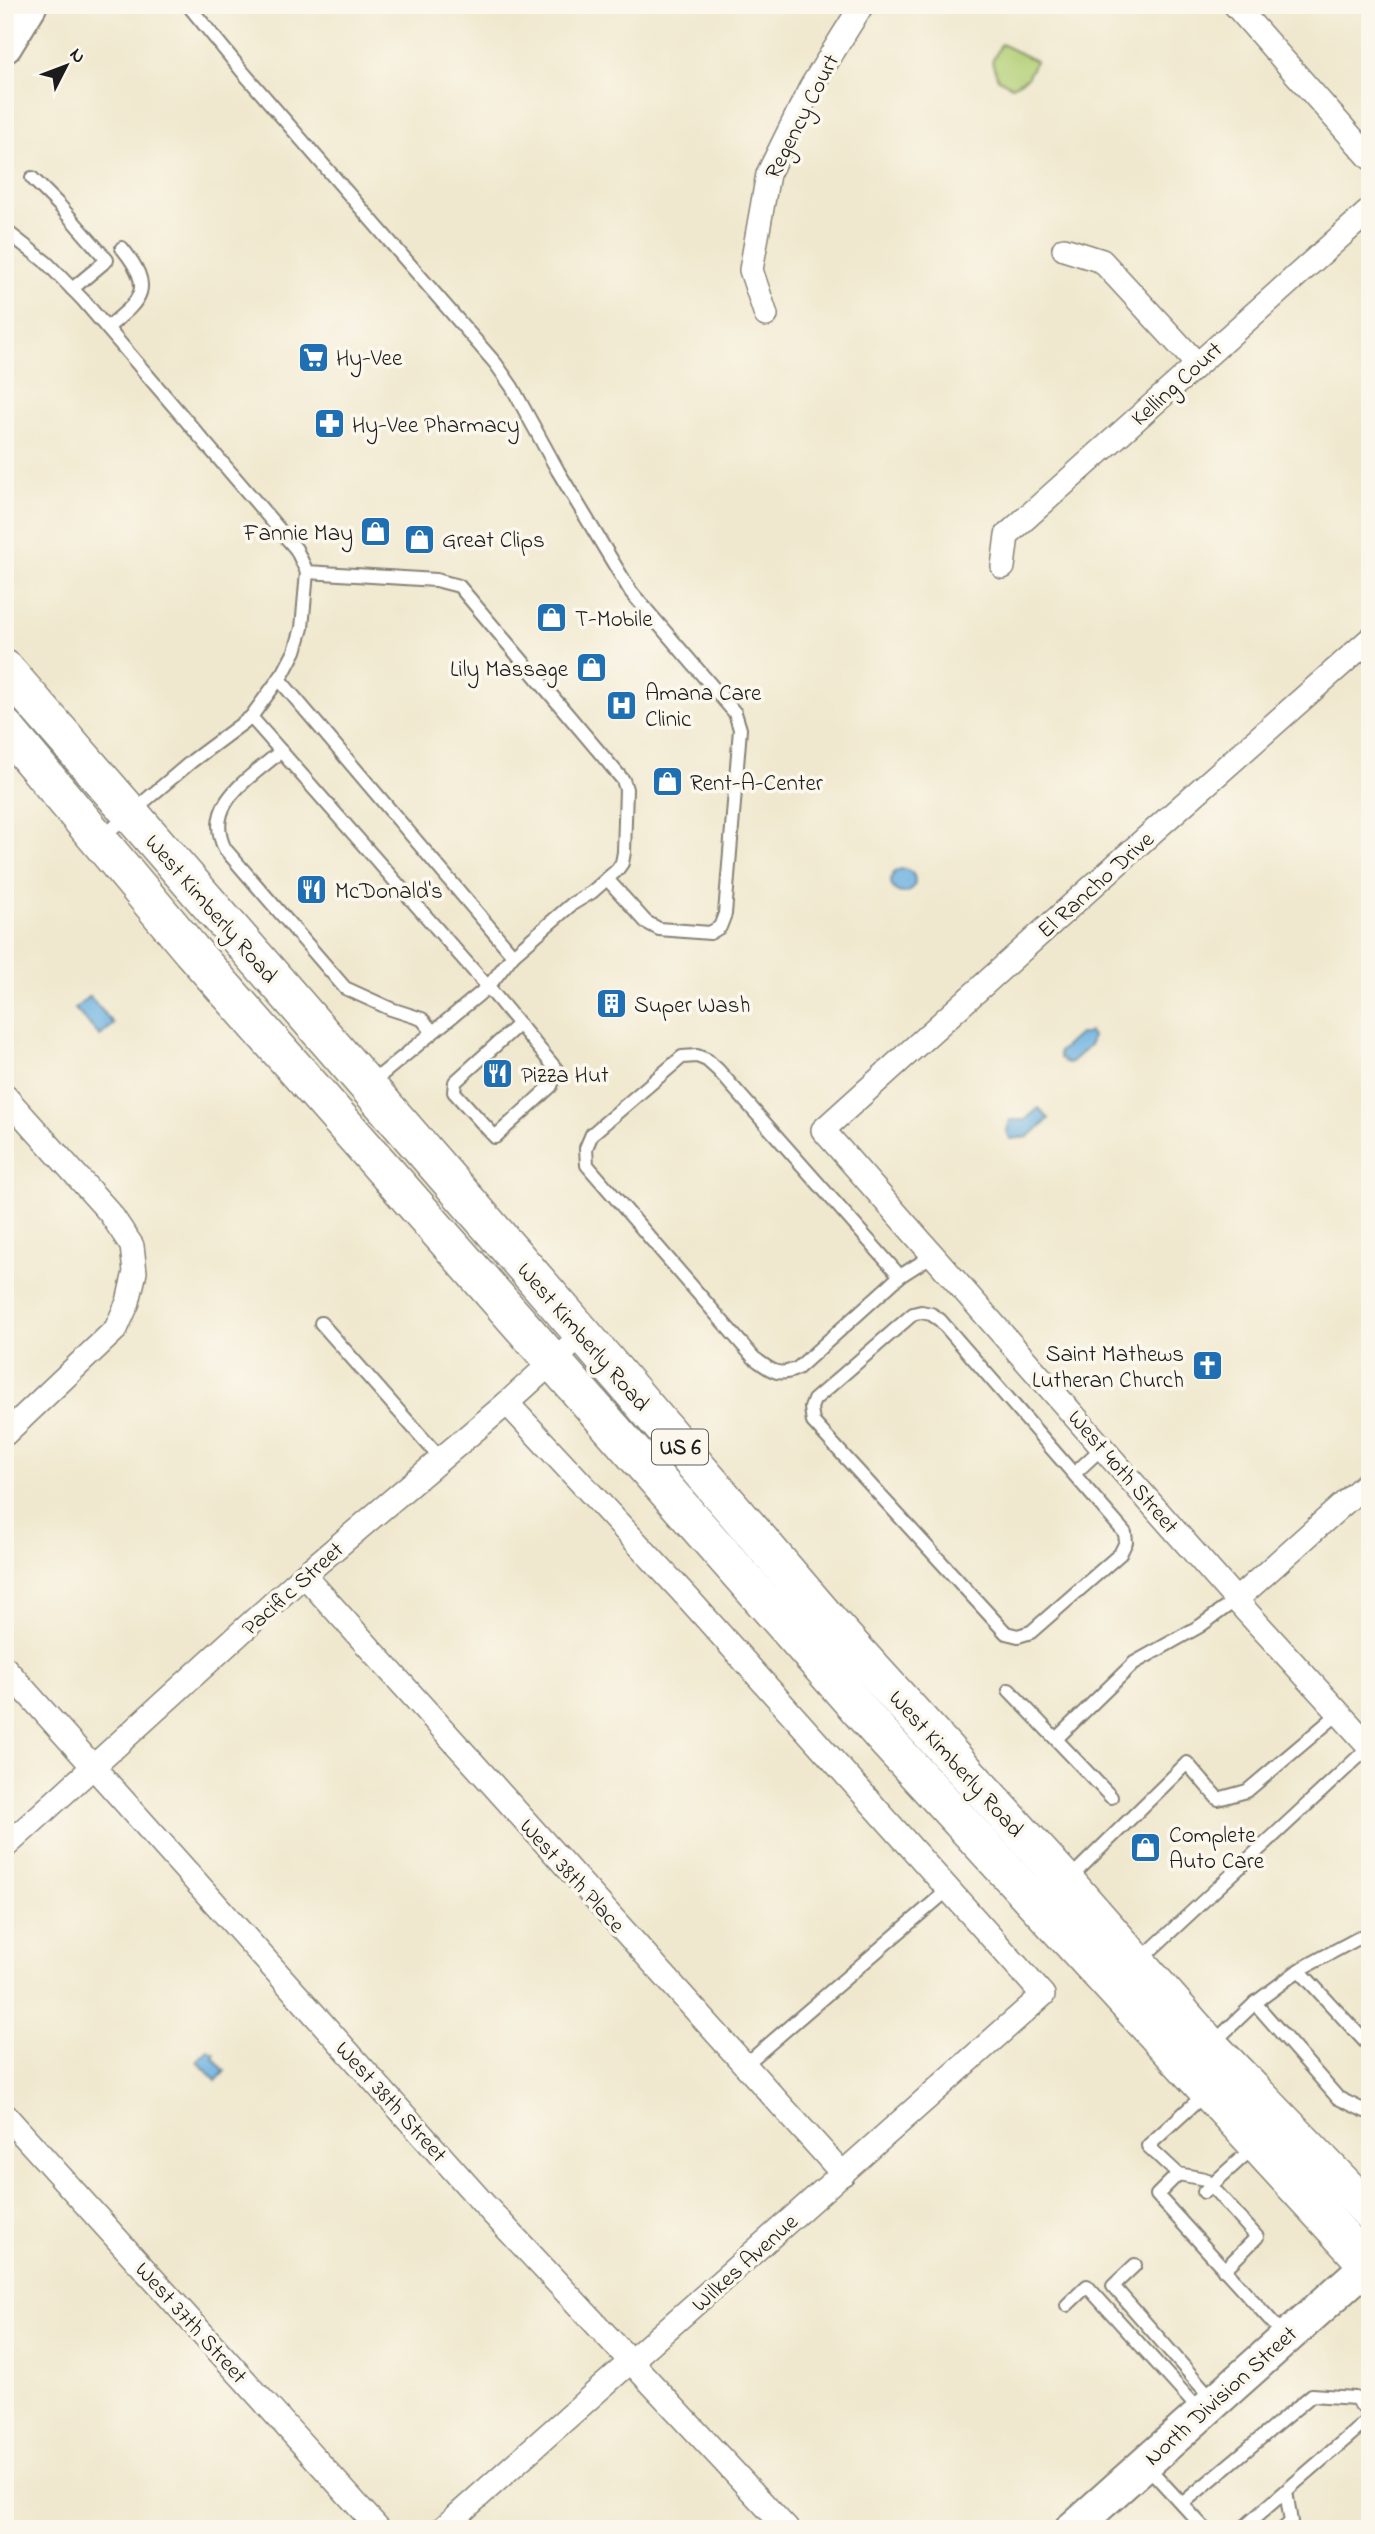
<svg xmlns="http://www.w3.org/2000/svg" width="1375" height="2534" font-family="'Indie Flower',sans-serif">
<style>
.green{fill:#b2cf76;stroke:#677649;stroke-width:2}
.water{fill:#6ab0e0;stroke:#43667e;stroke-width:2}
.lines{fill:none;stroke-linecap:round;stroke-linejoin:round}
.lane-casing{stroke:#868275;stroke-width:16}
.street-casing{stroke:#868275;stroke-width:26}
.secondary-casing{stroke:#868275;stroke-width:37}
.primary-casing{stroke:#868275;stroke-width:40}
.lane{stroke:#fff;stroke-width:12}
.street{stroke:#fff;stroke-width:23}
.secondary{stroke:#fff;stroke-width:33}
.primary{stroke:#fff;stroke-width:37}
.labels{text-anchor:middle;stroke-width:7;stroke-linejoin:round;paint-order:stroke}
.shield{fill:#fbf7ec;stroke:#5f5e5a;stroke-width:2}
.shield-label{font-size:21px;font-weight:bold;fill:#1c1c1c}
.street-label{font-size:23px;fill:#1c1c1c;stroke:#fbf7ec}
.poi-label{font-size:23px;fill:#1c1c1c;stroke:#fbf7ec;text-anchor:start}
</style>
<rect width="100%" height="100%" fill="#fbf7ec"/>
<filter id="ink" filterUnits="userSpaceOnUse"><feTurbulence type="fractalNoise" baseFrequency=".0143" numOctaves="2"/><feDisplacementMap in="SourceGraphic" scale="14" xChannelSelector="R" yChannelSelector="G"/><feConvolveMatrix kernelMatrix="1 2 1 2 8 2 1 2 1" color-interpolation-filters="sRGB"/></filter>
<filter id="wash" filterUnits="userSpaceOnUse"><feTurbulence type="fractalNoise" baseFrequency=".00686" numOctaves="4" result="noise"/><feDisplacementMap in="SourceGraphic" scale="28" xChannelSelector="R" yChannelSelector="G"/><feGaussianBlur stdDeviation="1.57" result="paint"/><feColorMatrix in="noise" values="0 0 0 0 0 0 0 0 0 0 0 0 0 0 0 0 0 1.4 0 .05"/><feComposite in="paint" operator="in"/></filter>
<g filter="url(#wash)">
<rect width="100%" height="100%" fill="#f0e8ce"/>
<polygon class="green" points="1001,44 1036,61 1027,78 1012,86 998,79 992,61"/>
<g class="water">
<circle cx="903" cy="881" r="12"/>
<polygon points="89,996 114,1024 100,1036 75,1009"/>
<polygon points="1089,1032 1092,1036 1090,1045 1070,1063 1064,1062 1059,1057 1059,1052 1079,1034 1086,1034"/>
<polygon points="1039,1108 1049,1119 1028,1137 1010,1139 1007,1131 1010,1120 1025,1120"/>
<polygon points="208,2050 215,2054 213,2057 225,2071 216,2081 197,2061"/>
</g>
</g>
<g filter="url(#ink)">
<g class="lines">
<defs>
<g id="lane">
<polyline points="188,5 242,71 496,364 512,387 558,471 631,592 735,713 740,729 725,914 720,927 710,933 659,929 646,922 608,880"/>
<polyline points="32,178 59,205 107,260 72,289"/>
<polyline points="5,230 47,263 83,300 296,549 307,572 436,580 459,586 623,780 626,789 624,852 622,863 617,870 592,892 572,904 513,955 488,987 370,1084"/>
<path d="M107,328C142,299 155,289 122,248"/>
<polyline points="279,679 513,955"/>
<polyline points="251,717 488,987 557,1070 551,1086 495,1137 454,1092 455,1082 519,1024"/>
<path d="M281,751C251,778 202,803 225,849L345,988L391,1009L422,1019L433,1032"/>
<polyline points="101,838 192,761 251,717 284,672 295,651 302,628 307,572"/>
<path d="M697,1056L707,1060L718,1070L900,1276L798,1368C777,1378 771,1370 754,1358L587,1165L586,1148L592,1134L682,1057Z"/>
<polyline points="900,1276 933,1255"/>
<polygon points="921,1312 931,1314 940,1320 1125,1533 1126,1542 1120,1554 1031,1632 1018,1636 1006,1633 813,1422 811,1408 814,1400 913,1314"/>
<polyline points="321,1323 441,1459"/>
<polyline points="1075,1473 1103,1447"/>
<polyline points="1009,1690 1111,1797"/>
<polyline points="1056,1739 1134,1663 1200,1626 1236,1600"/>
<polyline points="1069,1879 1187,1763 1218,1799 1247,1791 1339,1713"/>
<polyline points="1139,1961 1369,1747"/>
<polyline points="1299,1970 1370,2047"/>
<polyline points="1255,2003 1338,2098 1365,2111 1370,2110"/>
<polyline points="1211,2045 1255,2003 1299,1970 1370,1932"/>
<polyline points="745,2065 949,1889"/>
<polyline points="1206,2093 1148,2146 1178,2174 1157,2195 1285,2336"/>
<polyline points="1178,2174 1205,2179 1257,2237 1224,2270"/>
<polyline points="1204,2192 1256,2145"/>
<polyline points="1135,2265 1113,2286 1214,2401"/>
<polyline points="1067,2305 1087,2286 1201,2412"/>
<polyline points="1145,2464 1205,2529"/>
<polyline points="1182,2504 1312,2395 1355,2398 1370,2415"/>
<polyline points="1242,2529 1370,2418"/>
<polyline points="1283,2529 1291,2522 1286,2491"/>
</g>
<g id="street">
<polyline points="1235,5 1370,158"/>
<polyline points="1064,249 1102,261 1197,364"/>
<polyline points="766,315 751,270 768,174 811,87 862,5"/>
<polyline points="1003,567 1007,535 1370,210"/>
<polyline points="1370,639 1157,828 823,1130 1236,1600 1370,1747"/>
<polyline points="5,1096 110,1213 132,1246 135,1272 128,1302 116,1329 5,1434"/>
<polyline points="304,1575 843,2174"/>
<polyline points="1236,1600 1370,1480"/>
<polyline points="5,1668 482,2202 787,2529"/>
<polyline points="5,1847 304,1575 507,1403 583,1334"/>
<polyline points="5,2115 379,2529"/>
<polyline points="442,2529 1043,1995 687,1597 507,1403"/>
</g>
<g id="secondary">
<polyline points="5,46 30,5"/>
<polyline points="1072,2529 1370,2263"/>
</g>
<g id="primary">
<polyline points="5,669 583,1334 834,1627 1066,1882 1210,2046 1370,2212"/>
<polyline points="5,728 191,950 886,1740 1370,2267"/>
</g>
</defs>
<use href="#lane" class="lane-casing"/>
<use href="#street" class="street-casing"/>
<use href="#secondary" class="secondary-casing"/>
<use href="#primary" class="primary-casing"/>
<use href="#lane" class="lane"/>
<use href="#street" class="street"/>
<use href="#secondary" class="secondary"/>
<use href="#primary" class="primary"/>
</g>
</g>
<defs>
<symbol id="supermarket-square" viewBox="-11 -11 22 22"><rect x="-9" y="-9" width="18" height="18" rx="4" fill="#1f6fb2" stroke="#fbf7ec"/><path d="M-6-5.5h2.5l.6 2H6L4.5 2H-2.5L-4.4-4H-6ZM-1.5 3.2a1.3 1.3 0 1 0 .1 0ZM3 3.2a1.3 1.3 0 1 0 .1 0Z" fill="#fff"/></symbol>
<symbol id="pharmacy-square" viewBox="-11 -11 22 22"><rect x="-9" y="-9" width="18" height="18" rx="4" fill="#1f6fb2" stroke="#fbf7ec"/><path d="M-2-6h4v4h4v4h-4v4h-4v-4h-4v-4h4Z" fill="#fff"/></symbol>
<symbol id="shop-square" viewBox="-11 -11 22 22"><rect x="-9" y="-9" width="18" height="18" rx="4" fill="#1f6fb2" stroke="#fbf7ec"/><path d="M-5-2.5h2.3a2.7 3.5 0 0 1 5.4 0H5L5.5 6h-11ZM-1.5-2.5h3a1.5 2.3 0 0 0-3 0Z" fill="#fff"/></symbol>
<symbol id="hospital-square" viewBox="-11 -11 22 22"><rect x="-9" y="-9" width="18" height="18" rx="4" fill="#1f6fb2" stroke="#fbf7ec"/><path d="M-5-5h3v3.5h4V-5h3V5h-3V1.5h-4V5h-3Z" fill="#fff"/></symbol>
<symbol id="restaurant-square" viewBox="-11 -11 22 22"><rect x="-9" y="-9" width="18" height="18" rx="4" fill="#1f6fb2" stroke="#fbf7ec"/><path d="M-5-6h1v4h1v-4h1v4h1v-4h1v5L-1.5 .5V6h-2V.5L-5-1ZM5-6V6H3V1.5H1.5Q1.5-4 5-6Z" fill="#fff"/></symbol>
<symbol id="building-square" viewBox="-11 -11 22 22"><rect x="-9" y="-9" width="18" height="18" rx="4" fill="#1f6fb2" stroke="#fbf7ec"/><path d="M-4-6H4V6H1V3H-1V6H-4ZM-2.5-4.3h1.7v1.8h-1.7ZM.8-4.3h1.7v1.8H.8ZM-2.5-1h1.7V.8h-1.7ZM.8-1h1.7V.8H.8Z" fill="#fff"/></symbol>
<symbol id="church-square" viewBox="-11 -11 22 22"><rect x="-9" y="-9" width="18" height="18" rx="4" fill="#1f6fb2" stroke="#fbf7ec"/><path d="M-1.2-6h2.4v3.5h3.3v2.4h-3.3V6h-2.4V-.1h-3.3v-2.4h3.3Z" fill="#fff"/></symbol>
</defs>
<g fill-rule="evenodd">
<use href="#supermarket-square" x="296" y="340" width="35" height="35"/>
<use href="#pharmacy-square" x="312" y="406" width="35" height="35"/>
<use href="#shop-square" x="358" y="514" width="35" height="35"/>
<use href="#shop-square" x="402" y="522" width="35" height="35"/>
<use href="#shop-square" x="534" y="600" width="35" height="35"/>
<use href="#shop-square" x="574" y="650" width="35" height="35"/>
<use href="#hospital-square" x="604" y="688" width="35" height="35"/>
<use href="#shop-square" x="650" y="764" width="35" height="35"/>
<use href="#restaurant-square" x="294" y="872" width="35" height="35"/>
<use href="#building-square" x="594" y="986" width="35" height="35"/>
<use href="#restaurant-square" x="480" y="1056" width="35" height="35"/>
<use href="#church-square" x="1190" y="1348" width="35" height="35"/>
<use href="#shop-square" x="1128" y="1830" width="35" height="35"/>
</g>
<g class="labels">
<rect class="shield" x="652" y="1429.5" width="56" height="35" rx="5"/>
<g class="shield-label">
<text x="680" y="1454">US 6</text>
</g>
<g class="street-label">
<text transform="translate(801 116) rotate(-63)" y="8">Regency Court</text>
<text transform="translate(1176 383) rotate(-42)" y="8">Kelling Court</text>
<text transform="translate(1095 884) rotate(-42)" y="8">El Rancho Drive</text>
<text transform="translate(212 908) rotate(49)" y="8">West Kimberly Road</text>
<text transform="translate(584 1336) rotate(49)" y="8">West Kimberly Road</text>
<text transform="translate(1124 1471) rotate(49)" y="8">West 40th Street</text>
<text transform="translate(292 1588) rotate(-42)" y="8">Pacific Street</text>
<text transform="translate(957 1763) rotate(48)" y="8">West Kimberly Road</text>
<text transform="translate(573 1875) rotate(48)" y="8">West 38th Place</text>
<text transform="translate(392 2101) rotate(48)" y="8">West 38th Street</text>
<text transform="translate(744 2262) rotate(-42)" y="8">Wilkes Avenue</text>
<text transform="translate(192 2322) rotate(48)" y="8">West 37th Street</text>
<text transform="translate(1220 2395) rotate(-42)" y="8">North Division Street</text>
</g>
<g class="poi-label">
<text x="336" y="365">Hy-Vee</text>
<text x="352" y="432">Hy-Vee Pharmacy</text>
<text x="353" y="540" text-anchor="end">Fannie May</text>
<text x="442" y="547">Great Clips</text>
<text x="575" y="626">T-Mobile</text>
<text x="568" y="676" text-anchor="end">Lily Massage</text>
<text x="645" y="700">Amana Care<tspan x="645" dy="26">Clinic</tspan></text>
<text x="690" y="790">Rent-A-Center</text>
<text x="335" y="898">McDonald's</text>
<text x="634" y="1012">Super Wash</text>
<text x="521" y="1082">Pizza Hut</text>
<text x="1184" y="1361" text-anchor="end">Saint Mathews<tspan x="1184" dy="26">Lutheran Church</tspan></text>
<text x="1169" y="1842">Complete<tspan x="1169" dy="26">Auto Care</tspan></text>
</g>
</g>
<rect width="1375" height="2534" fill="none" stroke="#fbf7ec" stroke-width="28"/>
<g transform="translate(66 66) rotate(48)" stroke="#fbf7ec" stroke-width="5" paint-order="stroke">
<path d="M0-5L12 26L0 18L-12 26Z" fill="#1c1c1c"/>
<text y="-10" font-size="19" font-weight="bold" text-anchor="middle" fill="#1c1c1c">N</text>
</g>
</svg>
